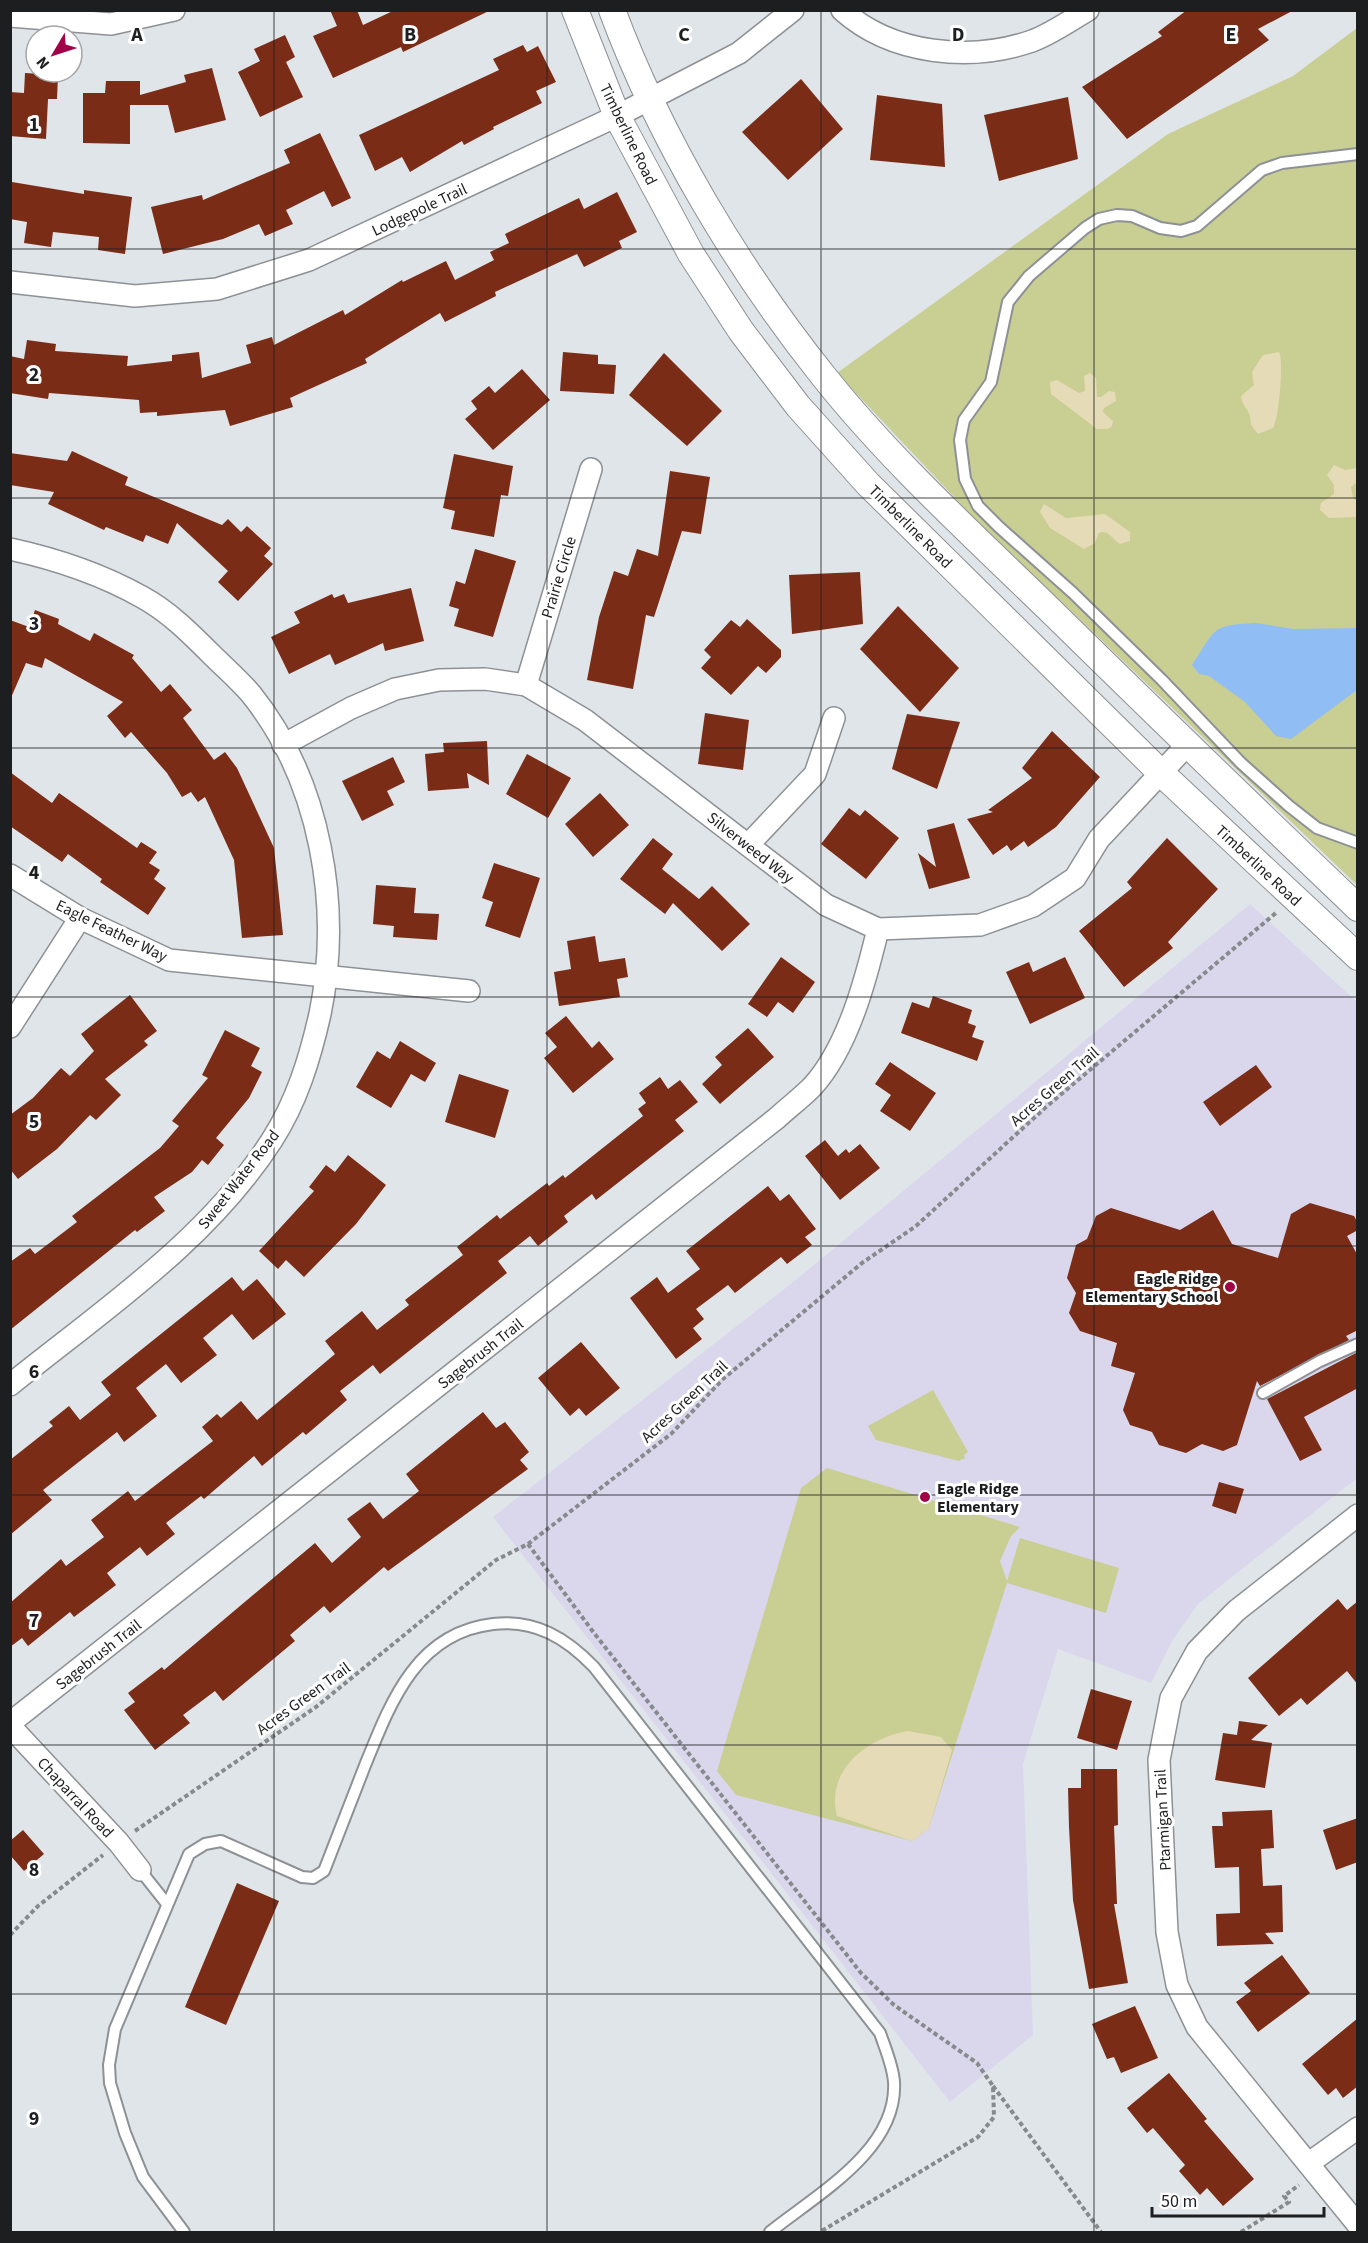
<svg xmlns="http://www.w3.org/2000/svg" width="1368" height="2243" font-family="'Source Sans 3',sans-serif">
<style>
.education{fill:#dad7ed}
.green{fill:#c9ce93}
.sand{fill:#e5dbb6}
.water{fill:#90bef4}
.building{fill:#7b2c17}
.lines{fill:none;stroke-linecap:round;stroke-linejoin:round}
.service-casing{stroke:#8d9195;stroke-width:14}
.minor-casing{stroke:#8d9195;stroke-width:24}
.tertiary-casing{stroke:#8d9195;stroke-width:28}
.path{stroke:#878a8d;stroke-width:4;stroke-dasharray:4.5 3;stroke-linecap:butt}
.service{stroke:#fff;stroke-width:10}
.minor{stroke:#fff;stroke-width:21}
.tertiary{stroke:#fff;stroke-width:26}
.grid{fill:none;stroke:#1d1e20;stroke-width:1.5;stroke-opacity:0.55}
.poi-dot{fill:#a00446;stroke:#fff;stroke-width:2}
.labels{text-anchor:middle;stroke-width:6;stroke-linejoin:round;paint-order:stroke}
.street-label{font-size:16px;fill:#1d1e20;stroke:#fff}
.poi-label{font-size:16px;font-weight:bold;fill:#1d1e20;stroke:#fff;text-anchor:end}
.grid-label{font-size:20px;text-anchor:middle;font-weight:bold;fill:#1d1e20;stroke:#fff;stroke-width:6;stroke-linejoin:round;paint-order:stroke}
</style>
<rect width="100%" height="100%" fill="#e0e5e9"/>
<polygon class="education" points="1250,904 1357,1002 1357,1478 1198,1604 1172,1641 1151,1683 1058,1649 1023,1764 1033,2035 950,2102 493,1517 797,1279"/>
<g class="green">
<polygon points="1357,28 1357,885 971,515 837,373 1168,134 1293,76"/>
<polygon points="933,1390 968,1452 964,1455 965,1458 959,1461 876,1440 868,1426"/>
<polygon points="827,1468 1020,1527 1011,1536 1000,1561 1007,1581 1020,1538 1119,1568 1106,1613 1007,1583 929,1828 912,1841 736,1795 717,1771 801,1488"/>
</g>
<g class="sand">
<path d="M1279,352C1284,359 1279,419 1273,428L1258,434L1251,425C1251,408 1242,408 1241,396L1254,385L1252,372L1263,355Z"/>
<polygon points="1090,373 1096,378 1097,397 1101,397 1109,391 1115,392 1116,401 1104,408 1103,412 1113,421 1112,426 1108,429 1097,429 1051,394 1050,382 1057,380 1079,393 1085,391 1084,376"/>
<polygon points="1334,465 1345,470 1357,468 1357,482 1351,487 1353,498 1357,501 1357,517 1329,518 1320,510 1321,503 1334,494 1334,485 1327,475"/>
<path d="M1044,504L1066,518L1105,514L1130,532V541L1120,544C1112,539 1108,529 1099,533L1095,543L1084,549L1050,528L1040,512Z"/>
<path d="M908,1731L941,1737L952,1750L929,1828L912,1841L837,1816C825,1770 867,1738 908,1731Z"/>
</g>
<path class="water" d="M1256,623L1293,629L1357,628V690L1291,739L1276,736L1245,702L1209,676L1199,674L1192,665C1216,630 1209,625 1256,623Z"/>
<g class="building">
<polygon points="330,10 357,10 363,25 395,10 491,10 403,52 401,47 333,78 313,36 337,26"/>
<polygon points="1187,10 1294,10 1258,29 1269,40 1127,139 1082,87 1162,36 1158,32"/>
<polygon points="285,35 295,57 286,62 303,97 260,117 238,72 260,61 254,49"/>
<polygon points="523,45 527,52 538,46 556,82 536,91 542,103 493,127 494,129 464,145 462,141 410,172 402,157 375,171 359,135 499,70 493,59"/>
<polygon points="212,68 226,120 175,133 168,105 130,105 130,144 83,143 83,93 105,93 106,81 140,81 140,95 186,82 184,75"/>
<polygon points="25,73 58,75 57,99 48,99 46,139 10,136 10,92 24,93"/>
<polygon points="801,79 843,129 788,180 742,132"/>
<polygon points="877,95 942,104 945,167 870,160"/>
<polygon points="1068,97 1078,159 999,181 984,115"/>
<polygon points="320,133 351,198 332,207 324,191 286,210 293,224 265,236 259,224 223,239 163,254 151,207 202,195 203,200 290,163 284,150"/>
<polygon points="12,182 84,194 84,190 132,197 125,254 98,250 99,237 53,232 51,247 24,243 27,222 10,219"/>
<polygon points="617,192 637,232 619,241 622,248 584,267 577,254 495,292 496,296 445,322 440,313 365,359 367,363 290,398 293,407 230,426 225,410 157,416 157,412 140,413 139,400 49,393 48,399 10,393 10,356 24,359 27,340 56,344 55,351 128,356 127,366 172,361 172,355 199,352 202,378 251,363 246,345 272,337 274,345 343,310 345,315 402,280 403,282 446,261 455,280 494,260 490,252 509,243 505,234 579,198 584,209"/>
<polygon points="563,352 598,355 598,364 616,365 614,394 560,391"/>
<polygon points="664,353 722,411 687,446 629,395"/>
<polygon points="522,369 550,400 493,450 465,419 477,409 471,401 489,386 495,393"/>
<polygon points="72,451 128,477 125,485 222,525 228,519 241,532 247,526 271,548 264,556 273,564 238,601 218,582 228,571 177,523 168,544 146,535 143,542 106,527 104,530 48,504 54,492 10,485 10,453 67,461"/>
<polygon points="454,454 513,466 508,496 501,495 494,537 451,529 455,511 443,508"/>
<polygon points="670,471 710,477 701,534 682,531 654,617 646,615 633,689 587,680 599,617 614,571 628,576 637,549 658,556"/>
<polygon points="475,549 516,561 493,637 454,626 459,609 449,606 456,581 465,584"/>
<polygon points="860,572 863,624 792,634 789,575"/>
<polygon points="411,588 424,641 385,651 383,643 335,665 330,654 289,674 271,637 300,623 294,612 332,594 334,598 344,594 348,603"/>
<polygon points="898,606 959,668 920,712 860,649"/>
<polygon points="35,610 59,619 58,624 90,641 94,633 134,655 132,658 161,692 170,684 192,710 183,718 214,760 225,752 237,768 274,848 283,935 242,938 234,860 205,797 198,802 191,792 182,797 167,773 131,732 125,738 107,716 123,702 45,658 42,668 26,663 10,700 10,620 29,627"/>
<polygon points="747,619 781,650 781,657 766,673 758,666 731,695 701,668 711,657 704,650 731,620 740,627"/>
<polygon points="705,713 749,720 743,770 698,764"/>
<polygon points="907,714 960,722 937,789 892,769"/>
<polygon points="1052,731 1100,777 1056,827 1028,847 1024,841 1011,851 1007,845 993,855 967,819 993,812 988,810 1032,778 1022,768"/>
<polygon points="487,741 489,785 467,773 469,788 428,791 425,754 444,752 443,743"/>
<polygon points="527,754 571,778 548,818 506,794"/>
<polygon points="393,757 405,782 387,791 394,805 362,821 342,781"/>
<polygon points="10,772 52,803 59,793 137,848 141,842 157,852 149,863 160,870 154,879 166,888 148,915 100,882 102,879 68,854 62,862 10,826"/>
<polygon points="600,793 629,825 593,857 565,824"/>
<polygon points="849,808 860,816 865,810 899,838 866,879 821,844"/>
<polygon points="954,823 970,878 929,889 918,853 936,867 927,830"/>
<polygon points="653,838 673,854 662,869 699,899 712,886 750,924 722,951 673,903 665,914 620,879"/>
<polygon points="1167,838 1218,889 1168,942 1173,948 1124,987 1079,931 1132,888 1127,882"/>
<polygon points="494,863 540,878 520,938 485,926 493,902 482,898"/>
<polygon points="376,885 416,888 414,913 439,914 437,940 393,937 394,926 373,924"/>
<polygon points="595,936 599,962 625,958 628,977 617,979 620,997 559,1006 554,972 571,969 567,941"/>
<polygon points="781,957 815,982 793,1013 778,1002 767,1017 748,1004"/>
<polygon points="1065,957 1085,998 1030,1024 1006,972 1029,962 1033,972"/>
<polygon points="130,995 157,1031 144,1041 148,1045 105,1079 121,1095 96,1120 90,1115 57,1149 18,1179 10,1169 10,1115 33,1098 61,1068 70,1076 94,1051 81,1034"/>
<polygon points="933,996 972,1010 968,1023 976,1026 972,1037 984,1041 977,1061 901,1033 912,1002 929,1008"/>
<polygon points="566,1016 592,1048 599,1041 614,1059 573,1093 544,1058 557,1047 545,1033"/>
<polygon points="748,1028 774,1057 720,1104 702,1084 722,1065 715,1057"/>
<polygon points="225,1030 260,1048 251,1066 262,1072 249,1098 216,1138 224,1145 208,1165 202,1160 192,1172 154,1197 165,1211 137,1232 135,1230 10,1330 10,1262 30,1248 35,1254 77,1222 72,1216 160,1148 179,1126 172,1121 208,1078 202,1075"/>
<polygon points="400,1041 436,1063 425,1082 411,1074 391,1108 356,1087 377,1051 390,1059"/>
<polygon points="890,1062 936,1093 910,1131 880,1111 891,1095 875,1084"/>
<polygon points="1256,1065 1272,1087 1220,1126 1203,1102"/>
<polygon points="459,1074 509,1090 495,1138 445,1122"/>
<polygon points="660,1077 668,1089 680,1080 698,1102 675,1120 684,1131 596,1200 592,1194 564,1216 568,1222 538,1246 530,1236 498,1261 507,1273 380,1374 373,1365 340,1391 347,1400 306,1435 303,1432 262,1466 254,1456 204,1499 201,1496 166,1523 175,1534 147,1556 140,1547 107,1573 116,1585 74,1617 70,1612 28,1646 22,1638 10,1647 10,1603 61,1559 66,1566 104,1537 91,1520 128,1491 135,1501 213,1441 202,1427 217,1414 221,1418 241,1401 257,1420 335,1354 325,1341 362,1311 377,1330 409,1305 405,1300 463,1255 457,1247 497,1215 500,1219 547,1183 549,1186 563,1175 565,1178 643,1116 638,1109 646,1103 639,1093"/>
<polygon points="825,1140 838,1156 846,1149 849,1153 860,1144 880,1168 840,1200 805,1156"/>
<polygon points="348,1155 386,1185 356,1224 304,1277 286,1260 278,1269 259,1251 314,1191 309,1187 326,1165 335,1172"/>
<polygon points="768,1186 780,1201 789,1194 816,1229 805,1237 812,1245 787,1264 781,1257 735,1293 728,1285 696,1309 704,1319 693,1328 702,1339 676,1359 630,1298 657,1277 668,1293 700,1269 686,1251"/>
<polygon points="1310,1203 1354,1216 1358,1223 1358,1230 1347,1236 1358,1256 1358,1330 1346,1336 1349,1340 1260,1386 1257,1381 1237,1445 1223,1451 1202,1444 1186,1453 1159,1445 1152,1432 1130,1425 1123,1410 1135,1373 1111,1366 1117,1343 1080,1331 1069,1313 1076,1293 1067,1278 1076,1245 1087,1239 1096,1216 1111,1208 1180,1230 1213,1210 1232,1244 1278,1258 1291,1214"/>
<polygon points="232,1277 243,1291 257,1279 286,1314 253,1340 232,1314 203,1338 217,1355 181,1383 166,1364 136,1388 157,1416 124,1442 117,1432 43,1490 52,1500 10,1535 10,1460 53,1426 49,1422 69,1406 80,1420 111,1395 101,1382"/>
<polygon points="581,1342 620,1388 586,1416 579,1408 570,1416 538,1378"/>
<polygon points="1356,1353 1358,1388 1304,1417 1322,1450 1300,1461 1267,1399"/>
<polygon points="483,1412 496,1428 505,1422 529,1452 520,1460 528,1469 388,1571 384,1567 330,1613 324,1606 290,1635 295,1641 223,1701 215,1691 183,1715 190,1723 155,1750 124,1710 135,1702 128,1693 162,1667 164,1670 315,1543 332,1563 361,1537 347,1519 370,1502 383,1519 419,1491 406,1474"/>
<polygon points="1219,1482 1244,1489 1236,1514 1212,1506"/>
<polygon points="1338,1599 1347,1610 1358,1601 1358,1685 1347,1671 1307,1705 1301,1698 1279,1716 1248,1678"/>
<polygon points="1091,1689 1132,1701 1117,1750 1077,1738"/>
<polygon points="1239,1721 1268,1725 1251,1740 1272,1743 1265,1788 1215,1780 1223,1733 1237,1735"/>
<polygon points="1081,1769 1117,1769 1118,1825 1114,1826 1117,1904 1114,1904 1128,1983 1089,1989 1073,1900 1069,1827 1068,1788 1081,1788"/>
<polygon points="1272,1810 1274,1848 1261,1849 1263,1886 1282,1885 1283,1932 1265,1933 1274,1944 1217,1946 1216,1914 1240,1913 1239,1867 1215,1868 1212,1826 1223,1826 1222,1812"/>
<polygon points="1358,1818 1358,1862 1336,1870 1323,1830"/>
<polygon points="23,1830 44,1854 24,1871 10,1855 10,1841"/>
<polygon points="237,1883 279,1901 226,2025 185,2007"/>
<polygon points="1282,1955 1310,1993 1258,2032 1236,2002 1251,1991 1244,1983"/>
<polygon points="1135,2006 1158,2058 1121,2073 1114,2057 1107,2059 1092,2024"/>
<polygon points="1358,2018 1358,2086 1343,2098 1336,2088 1328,2095 1302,2064"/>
<polygon points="1169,2073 1207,2119 1204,2121 1254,2179 1223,2206 1207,2188 1200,2195 1179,2171 1185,2165 1153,2128 1147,2133 1127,2108"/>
</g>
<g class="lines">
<defs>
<g id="service">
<polyline points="1358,154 1282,163 1262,170 1197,226 1181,231 1160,228 1132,216 1117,215 1099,219 1085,228 1029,276 1008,302 991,382 964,420 960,440 965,479 978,506 999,527 1073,593 1162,680 1241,763 1289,806 1317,828 1358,843"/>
<polyline points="1263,1393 1320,1361 1358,1344"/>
<polyline points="140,1870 167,1904"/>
<path d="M184,2232L143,2177L125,2133L110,2083L109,2065L115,2029L189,1854L205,1844L221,1841L302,1877L313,1878L324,1871C337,1837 351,1802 364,1768C390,1704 415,1633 493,1624C535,1619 566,1638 594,1667L880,2033C885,2048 893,2066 894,2082C898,2150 816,2195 770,2232"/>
</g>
<g id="minor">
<path d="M842,10C892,55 971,62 1032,41C1051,34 1071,20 1088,10"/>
<polyline points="10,16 111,24 174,10"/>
<polyline points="10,282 135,296 217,289 309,260 617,116 739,53 793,10"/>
<path d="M10,549C56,559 101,574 142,597C168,611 190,633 211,654C224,667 239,680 251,694C321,781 342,907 320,1014C310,1058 297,1101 272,1140C207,1241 103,1310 10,1385"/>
<polyline points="526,685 591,469"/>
<polyline points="283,745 351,708 395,689 439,680 485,679 526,685 585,720 826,905 878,929 980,925 1033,906 1075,878 1099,839 1187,745"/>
<polyline points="748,845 815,774 834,718"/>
<polyline points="10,875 80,918 169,960 469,991"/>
<polyline points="10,1027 80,918"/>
<polyline points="1358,1515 1236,1611 1197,1651 1171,1698 1159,1760 1167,1932 1177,1985 1197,2027 1358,2225"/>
<path d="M10,1723L777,1118C788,1108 801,1098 812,1087C848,1048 866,979 878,929"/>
<polyline points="10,1726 119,1843 140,1870"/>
<polyline points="1309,2163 1358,2128"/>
</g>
<g id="tertiary">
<polyline points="575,10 617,116 691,254 741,331 798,406 868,484 1161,773 1358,957"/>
<path d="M612,10C660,139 739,271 825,378C892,462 974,536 1051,611C1153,711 1255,810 1358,908"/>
</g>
</defs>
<use href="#service" class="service-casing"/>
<use href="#minor" class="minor-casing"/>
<use href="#tertiary" class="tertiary-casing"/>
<g class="path">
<polyline points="528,1544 594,1633 861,1973 894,2005 977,2063 993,2086 994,2117 978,2137 820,2232"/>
<polyline points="135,1831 316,1707 496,1560 528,1544 671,1434 723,1379 862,1263 916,1226 1046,1107 1277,912"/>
<polyline points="10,1935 38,1906 103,1855"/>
<polyline points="993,2086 1101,2232"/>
<polyline points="1241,2232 1289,2202 1284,2196 1299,2185"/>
</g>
<use href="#service" class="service"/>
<use href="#minor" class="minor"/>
<use href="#tertiary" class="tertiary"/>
</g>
<path class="grid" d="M274,10V2232M547,10V2232M821,10V2232M1094,10V2232M10,249H1358M10,498H1358M10,748H1358M10,997H1358M10,1246H1358M10,1495H1358M10,1745H1358M10,1994H1358"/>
<g class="poi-dot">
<circle cx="1230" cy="1287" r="6"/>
<circle cx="925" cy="1497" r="6"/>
</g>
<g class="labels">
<g class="street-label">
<text transform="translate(629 134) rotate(64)" y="6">Timberline Road</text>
<text transform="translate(419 209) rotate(-25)" y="6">Lodgepole Trail</text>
<text transform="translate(911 526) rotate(45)" y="6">Timberline Road</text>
<text transform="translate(558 577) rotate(-73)" y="6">Prairie Circle</text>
<text transform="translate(751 847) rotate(38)" y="6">Silverweed Way</text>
<text transform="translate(1259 865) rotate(43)" y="6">Timberline Road</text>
<text transform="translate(112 930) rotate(26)" y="6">Eagle Feather Way</text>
<text transform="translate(1054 1086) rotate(-41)" y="6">Acres Green Trail</text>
<text transform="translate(238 1179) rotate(-52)" y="6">Sweet Water Road</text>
<text transform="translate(480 1353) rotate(-38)" y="6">Sagebrush Trail</text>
<text transform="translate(684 1401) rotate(-43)" y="6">Acres Green Trail</text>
<text transform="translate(98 1654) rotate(-38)" y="6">Sagebrush Trail</text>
<text transform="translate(303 1698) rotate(-36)" y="6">Acres Green Trail</text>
<text transform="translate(76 1797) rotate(47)" y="6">Chaparral Road</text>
<text transform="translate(1162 1820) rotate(-93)" y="6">Ptarmigan Trail</text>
</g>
<g class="poi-label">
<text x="1218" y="1284">Eagle Ridge<tspan x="1218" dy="18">Elementary School</tspan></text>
<text x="937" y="1494" text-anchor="start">Eagle Ridge<tspan x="937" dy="18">Elementary</tspan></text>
</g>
</g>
<g class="grid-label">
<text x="137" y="41">A</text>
<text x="410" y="41">B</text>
<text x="684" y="41">C</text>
<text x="958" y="41">D</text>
<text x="1231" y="41">E</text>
<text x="34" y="131">1</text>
<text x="34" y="381">2</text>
<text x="34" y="630">3</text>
<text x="34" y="879">4</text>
<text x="34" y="1128">5</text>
<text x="34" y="1378">6</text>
<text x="34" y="1627">7</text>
<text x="34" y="1876">8</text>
<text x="34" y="2125">9</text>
</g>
<rect width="1368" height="2243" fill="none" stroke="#1d1e20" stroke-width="24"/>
<g transform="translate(54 54) rotate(231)"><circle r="28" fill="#ffffff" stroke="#a5a5a6" stroke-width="1.5"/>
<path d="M0-4.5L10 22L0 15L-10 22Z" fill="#a00446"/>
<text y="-9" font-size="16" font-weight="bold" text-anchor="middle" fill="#1d1e20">N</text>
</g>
<path d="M1152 2207v9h172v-9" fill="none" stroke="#1d1e20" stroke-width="3"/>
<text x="1161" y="2207" font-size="18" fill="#1d1e20" stroke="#ffffff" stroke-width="4.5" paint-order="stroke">50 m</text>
</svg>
